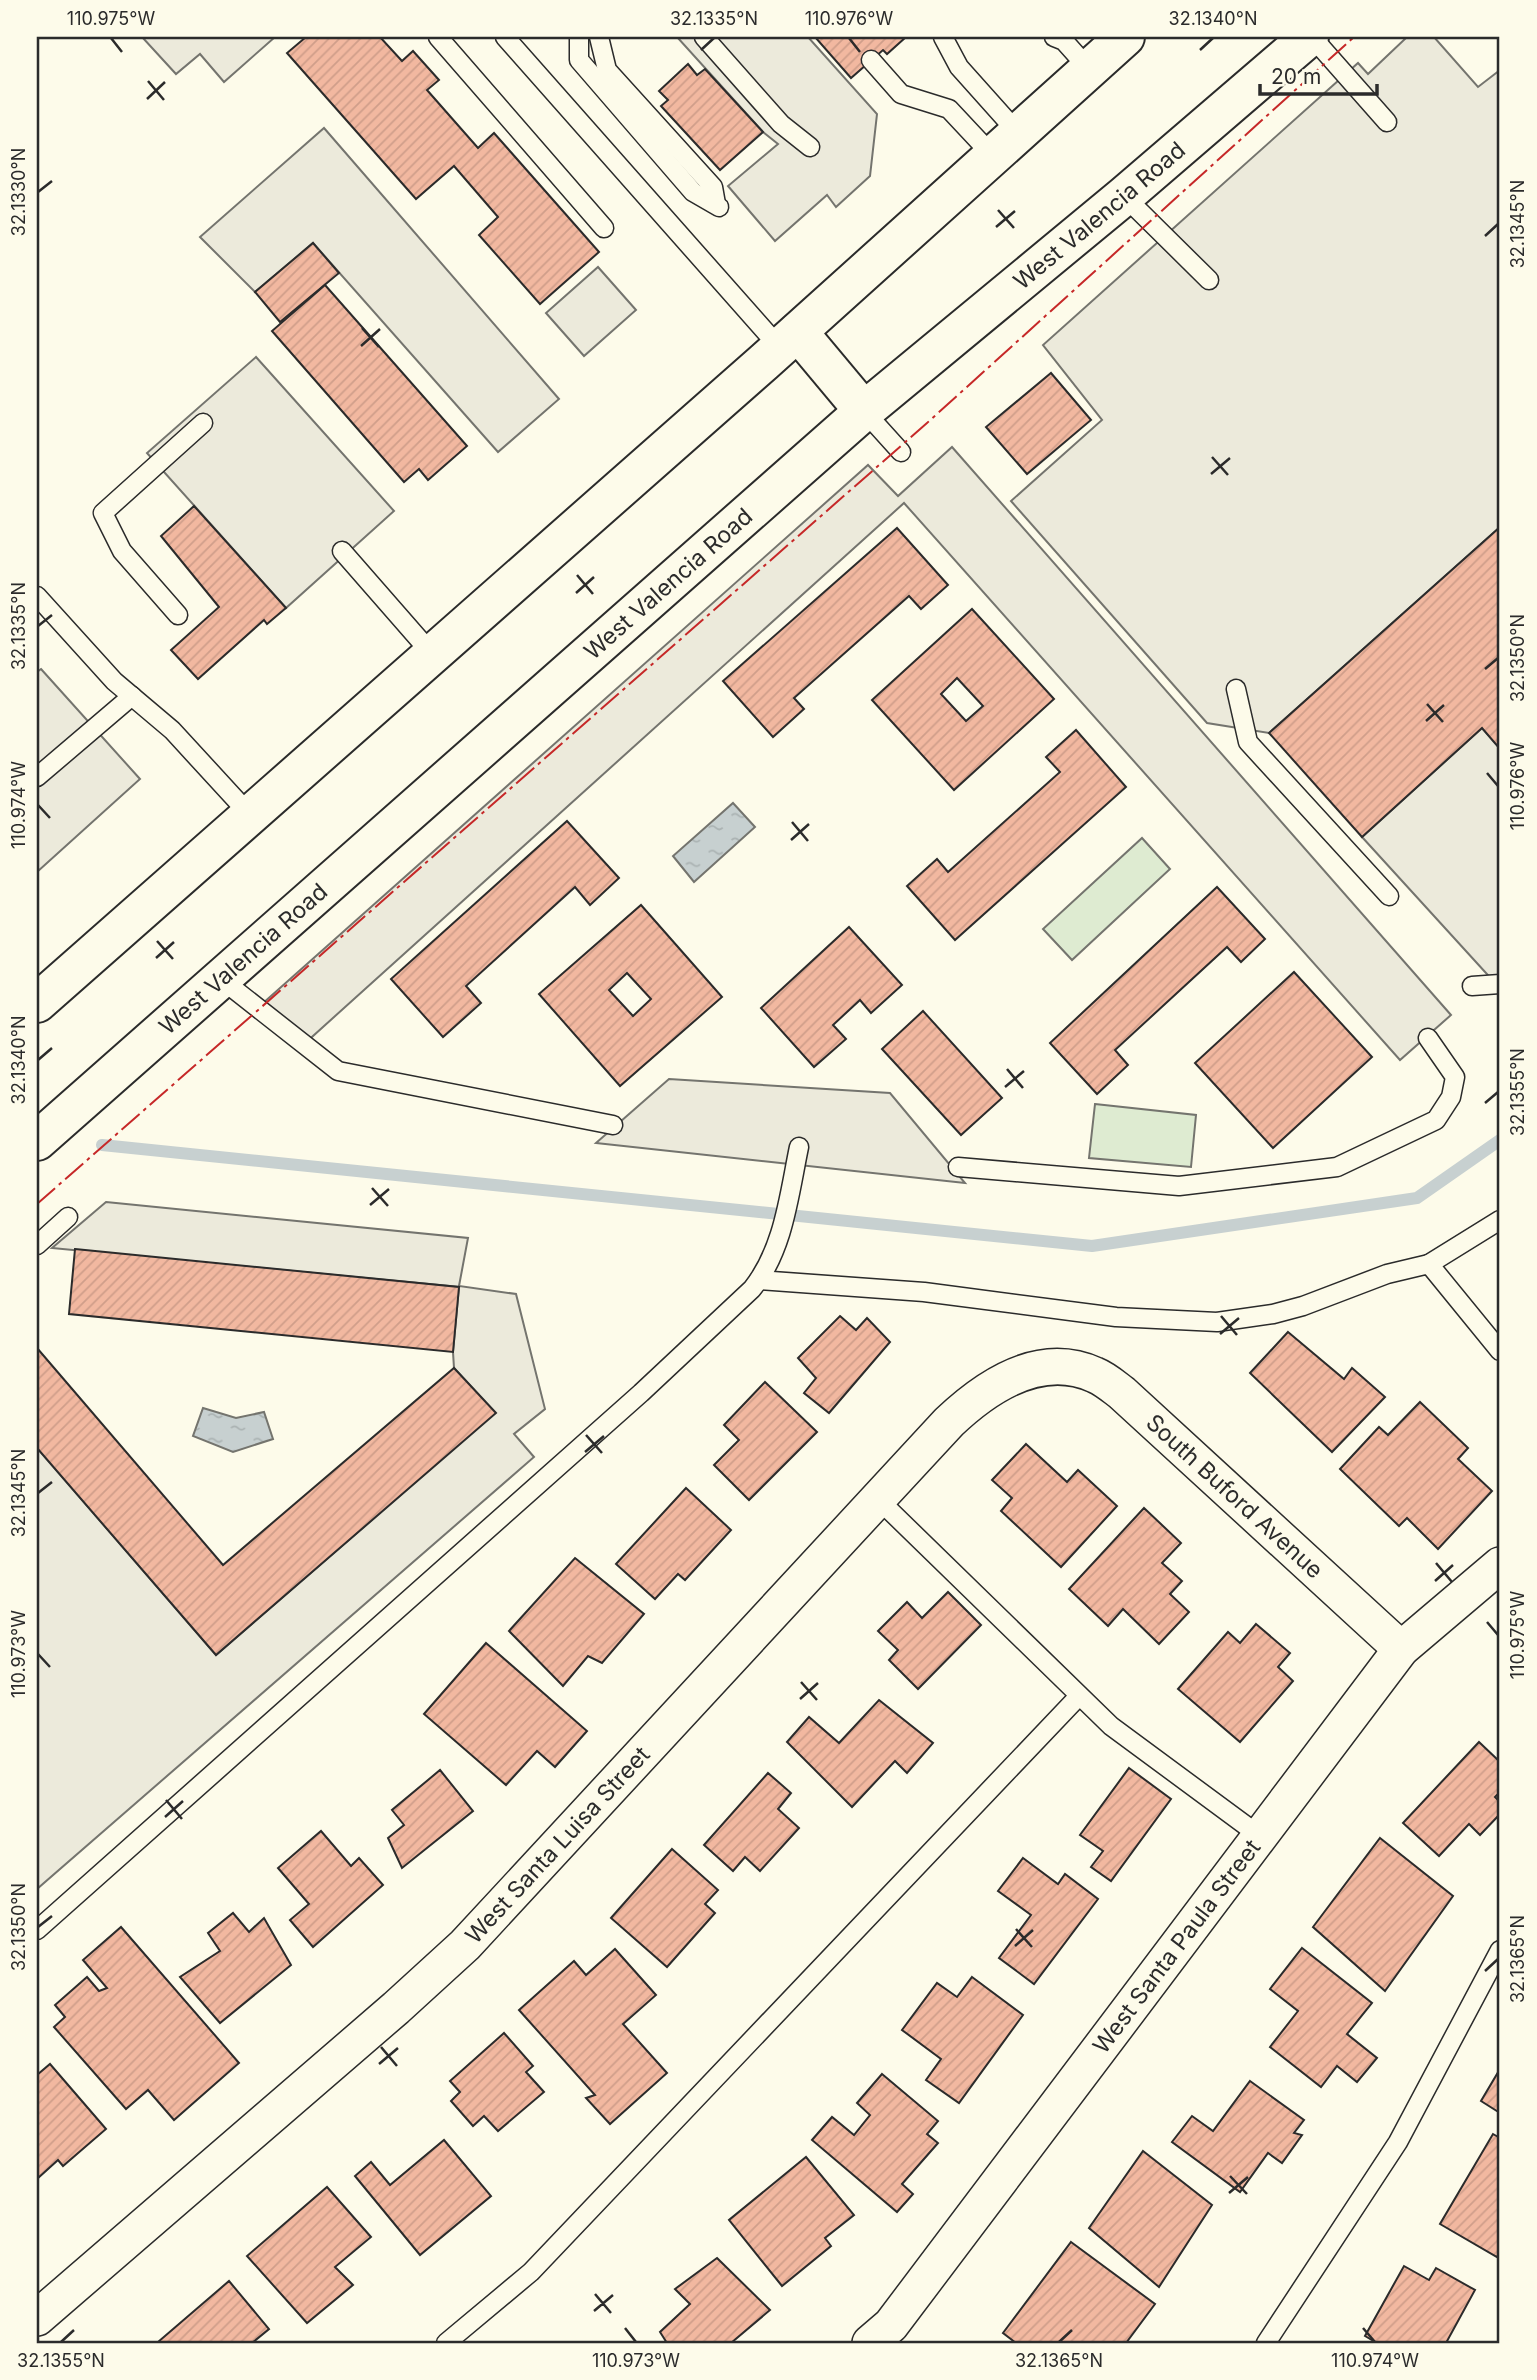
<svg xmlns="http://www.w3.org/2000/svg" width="1537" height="2380" font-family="Inter,sans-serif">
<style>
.green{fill:#deebd1;stroke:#74746e;stroke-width:2}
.parking{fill:#eceadb;stroke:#74746e;stroke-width:2}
.water{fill:url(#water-ripples);stroke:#74746e;stroke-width:2}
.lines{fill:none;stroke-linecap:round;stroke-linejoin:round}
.stream{stroke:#c7d0d0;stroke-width:12}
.building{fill:url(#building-hatch);stroke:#2b2b2b;stroke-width:2;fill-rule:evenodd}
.lane-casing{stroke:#2b2b2b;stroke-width:21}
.street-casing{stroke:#2b2b2b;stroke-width:38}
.primary-casing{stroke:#2b2b2b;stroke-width:42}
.lane{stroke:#fdfbea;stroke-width:18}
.street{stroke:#fdfbea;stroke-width:35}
.primary{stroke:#fdfbea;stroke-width:38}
.power{stroke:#c62828;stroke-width:2;stroke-dasharray:24 5 3.5 5;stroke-linecap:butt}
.ticks{fill:none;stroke:#2b2b2b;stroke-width:2.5}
.labels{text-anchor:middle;stroke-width:5;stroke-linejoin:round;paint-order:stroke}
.street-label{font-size:23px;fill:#2b2b2b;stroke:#fdfbea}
.neatline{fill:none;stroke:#2b2b2b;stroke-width:2.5}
.ticks-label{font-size:18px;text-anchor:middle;fill:#2b2b2b}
</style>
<defs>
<pattern id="water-ripples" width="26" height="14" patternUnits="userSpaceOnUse" patternTransform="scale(1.75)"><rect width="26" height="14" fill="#c7d0d0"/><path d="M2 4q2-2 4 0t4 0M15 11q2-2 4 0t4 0" fill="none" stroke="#abb3b3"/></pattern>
<pattern id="building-hatch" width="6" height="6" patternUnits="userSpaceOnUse" patternTransform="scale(1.75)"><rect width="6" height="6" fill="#f2b8a0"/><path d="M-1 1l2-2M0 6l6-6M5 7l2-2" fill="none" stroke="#d09e8a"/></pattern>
</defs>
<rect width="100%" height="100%" fill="#fdfbea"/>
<g class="green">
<polygon points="1142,838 1170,869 1072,960 1043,929"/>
<polygon points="1095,1104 1196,1115 1191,1167 1089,1158"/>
</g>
<g class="parking">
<polygon points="142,37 275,37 224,82 200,54 176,74"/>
<polygon points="677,37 808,37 877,114 870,176 836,207 827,195 775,241 728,186 778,144 763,132"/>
<polygon points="1407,37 1434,37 1478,87 1500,70 1500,527 1269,733 1207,723 1011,501 1102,420 1043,345 1358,63 1368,74"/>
<polygon points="324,128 559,399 498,452 313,243 255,292 200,237"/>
<polygon points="598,267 636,310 584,356 546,313"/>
<polygon points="256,357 394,511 286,608 147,453"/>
<polygon points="952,447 1451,1015 1400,1060 904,503 303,1045 262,1004 868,465 898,496"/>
<polygon points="41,669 140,779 37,872 37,672"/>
<polygon points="1482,728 1500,748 1500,980 1496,984 1362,837"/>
<polygon points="669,1079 890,1093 965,1183 596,1143"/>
<polygon points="106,1202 468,1238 459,1286 516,1294 545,1409 514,1434 534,1457 37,1889 37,1448 216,1655 495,1413 454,1368 453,1352 459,1287 52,1248"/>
</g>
<g class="water">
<polygon points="733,803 755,827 694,882 673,856"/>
<polygon points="203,1408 236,1418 264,1412 273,1439 233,1452 193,1436"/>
</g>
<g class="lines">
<polyline class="stream" points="102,1145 1092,1246 1417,1198 1500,1140"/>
</g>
<g class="building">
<polygon points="306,37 380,37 402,61 413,51 439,80 427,90 478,148 494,133 599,252 540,304 479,235 498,217 454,166 416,199 287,53"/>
<polygon points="815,37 906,37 887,54 883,50 851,78"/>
<polygon points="688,64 697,75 705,69 763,132 720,170 661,106 668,100 659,91"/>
<polygon points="313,243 339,273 280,322 255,292"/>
<polygon points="325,285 467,446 428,480 419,469 404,482 272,331"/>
<polygon points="1051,373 1091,420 1027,474 986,427"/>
<polygon points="194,506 286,608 267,624 264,620 198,679 171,650 219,607 161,536"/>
<polygon points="1500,527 1500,749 1482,728 1362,837 1269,733"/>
<polygon points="897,528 948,585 921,609 909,596 794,698 804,709 773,737 723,681"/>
<path d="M972,609L1054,699L954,790L872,700ZM957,678L983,706L966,721L941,694Z"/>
<polygon points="1076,730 1126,787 955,940 907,886 937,859 948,872 1060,772 1046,757"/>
<polygon points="567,821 619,878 590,905 575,887 466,986 481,1003 443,1037 391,979"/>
<polygon points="1217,887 1265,939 1241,962 1227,947 1115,1050 1128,1065 1097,1094 1050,1043"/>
<path d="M641,905L722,997L620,1086L539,994ZM627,973L651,999L633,1016L609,990Z"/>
<polygon points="849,927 902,985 871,1013 860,1000 833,1025 846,1039 814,1067 761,1008"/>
<polygon points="1294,972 1372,1057 1273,1148 1195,1063"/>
<polygon points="923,1011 1002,1098 961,1135 882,1049"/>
<polygon points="75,1249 459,1287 453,1352 69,1314"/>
<polygon points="840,1316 856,1330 867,1318 890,1342 829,1413 804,1393 816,1378 798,1358"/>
<polygon points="1288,1332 1344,1379 1352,1368 1385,1397 1332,1452 1250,1373"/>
<polygon points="37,1348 223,1565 454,1368 496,1413 216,1655 37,1448"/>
<polygon points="765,1382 817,1432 749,1500 714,1465 739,1440 724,1425"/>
<polygon points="1420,1402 1468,1448 1458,1459 1492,1491 1438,1549 1407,1518 1399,1526 1340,1469 1379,1427 1388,1435"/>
<polygon points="1026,1444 1067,1482 1078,1470 1117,1506 1061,1567 1001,1511 1012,1498 992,1480"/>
<polygon points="686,1488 731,1530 685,1580 678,1574 655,1599 616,1564"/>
<polygon points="1144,1508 1181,1543 1162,1563 1182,1581 1170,1594 1189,1612 1159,1644 1123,1609 1108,1626 1069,1589"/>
<polygon points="575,1558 644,1614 602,1663 588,1656 563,1686 509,1631"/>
<polygon points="948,1592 981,1625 918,1689 889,1660 898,1650 878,1631 907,1602 922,1618"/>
<polygon points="1256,1624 1290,1653 1278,1667 1293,1681 1240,1742 1178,1689 1228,1632 1240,1643"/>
<polygon points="486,1643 587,1731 555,1767 537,1751 506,1785 424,1714"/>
<polygon points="879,1700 933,1743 907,1773 895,1761 852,1807 787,1742 809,1717 839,1743"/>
<polygon points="1479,1742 1500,1762 1500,1792 1495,1797 1500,1802 1500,1814 1480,1835 1469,1824 1439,1856 1403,1823"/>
<polygon points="1129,1768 1171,1799 1111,1881 1091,1867 1103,1851 1080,1835"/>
<polygon points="440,1770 473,1811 402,1868 388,1838 404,1825 392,1810"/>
<polygon points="768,1773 791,1793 778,1809 799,1828 760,1871 745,1857 733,1871 704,1845"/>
<polygon points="321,1831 351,1866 359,1858 383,1885 313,1947 290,1920 309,1904 278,1868"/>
<polygon points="1380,1838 1453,1896 1385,1991 1313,1927"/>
<polygon points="672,1849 718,1890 705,1904 715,1913 667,1967 611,1918"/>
<polygon points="1023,1858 1058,1884 1065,1874 1098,1899 1034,1984 999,1958 1031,1915 998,1891"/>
<polygon points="233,1913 249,1932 264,1918 291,1965 220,2023 180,1977 220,1951 208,1933"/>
<polygon points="121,1927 239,2063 174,2120 148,2090 126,2109 54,2027 65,2017 55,2005 87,1977 99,1991 107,1988 83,1960"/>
<polygon points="1302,1948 1372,2003 1347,2034 1377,2058 1357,2082 1337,2066 1321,2087 1270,2047 1298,2011 1270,1989"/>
<polygon points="615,1949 656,1995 623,2024 667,2073 610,2124 586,2098 595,2095 519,2010 574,1961 586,1975"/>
<polygon points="972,1977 1023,2015 959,2103 926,2080 941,2059 902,2030 937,1983 957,1997"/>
<polygon points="504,2033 533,2066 526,2072 544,2092 498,2131 484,2116 473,2126 451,2101 460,2092 450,2081"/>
<polygon points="50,2064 106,2129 63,2166 58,2160 37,2179 37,2075"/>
<polygon points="1500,2069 1500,2113 1481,2101"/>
<polygon points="882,2074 938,2121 927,2134 938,2143 902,2184 913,2194 897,2212 812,2140 832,2117 854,2135 870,2115 857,2103"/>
<polygon points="1250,2081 1304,2120 1294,2133 1302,2135 1282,2163 1268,2153 1240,2192 1172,2142 1192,2116 1213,2131"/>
<polygon points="1493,2134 1500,2138 1500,2251 1497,2257 1440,2224"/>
<polygon points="444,2140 491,2196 420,2255 355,2176 371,2162 390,2185"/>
<polygon points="1143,2151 1212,2205 1159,2287 1089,2228"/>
<polygon points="806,2157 854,2215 825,2238 831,2246 782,2286 729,2220"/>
<polygon points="327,2187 371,2237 335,2267 353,2285 307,2323 247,2256"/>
<polygon points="1071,2242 1155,2304 1126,2343 1016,2343 1003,2333"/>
<polygon points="717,2258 770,2310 731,2343 667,2343 660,2332 690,2304 675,2289"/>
<polygon points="1404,2266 1429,2280 1436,2268 1475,2290 1446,2343 1377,2343 1365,2336"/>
<polygon points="229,2281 269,2329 252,2343 160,2343 158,2342"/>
</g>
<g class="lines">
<defs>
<g id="lane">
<polyline points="438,37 604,228"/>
<polyline points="505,37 780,348"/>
<polyline points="579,37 579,60 693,192 719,207"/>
<polyline points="599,37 607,70 713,187 716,204"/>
<polyline points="704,37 781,124 810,147"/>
<polyline points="943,37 959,67 1018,133"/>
<polyline points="1054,37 1064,41 1089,69"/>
<polyline points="1312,37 1387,122"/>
<polyline points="871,60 901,94 949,109 993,156"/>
<polyline points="1124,196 1209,280"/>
<polyline points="864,411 901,452"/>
<polyline points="342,551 432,654"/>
<polyline points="37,596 114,681 172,730 250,815"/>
<polyline points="178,615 122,551 103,513 203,423"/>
<polyline points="1236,689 1248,742 1389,896"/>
<polyline points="37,777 132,696"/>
<polyline points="221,979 338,1071 613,1125"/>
<polyline points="1472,986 1500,984"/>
<polyline points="958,1167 1179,1186 1337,1167 1436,1120 1451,1097 1455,1077 1428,1038"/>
<polyline points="37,1245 68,1217"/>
<polyline points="1429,1264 1500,1220"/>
<polyline points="759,1280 924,1292 1116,1317 1217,1322 1273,1314 1303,1306 1387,1274 1429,1264 1500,1351"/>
<polyline points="878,1499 1111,1726 1260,1836"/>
<path d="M37,1930L641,1393L752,1289C784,1249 789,1195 799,1147"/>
<polyline points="446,2343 531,2272 1079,1696"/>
<polyline points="1266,2343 1398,2142 1500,1950"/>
</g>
<g id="street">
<path id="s1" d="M37,2318L396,2008L465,1945L949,1422C987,1386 1040,1350 1095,1375C1105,1379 1114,1387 1122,1393L1401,1649"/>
<path id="s2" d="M870,2343L891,2325L1401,1649L1500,1565"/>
</g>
<g id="primary">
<polyline points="798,332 864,411"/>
<polyline points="37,1003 764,362 1125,37"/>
<path id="s3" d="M37,1141L864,411L1124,196L1309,37"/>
</g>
</defs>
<use href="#lane" class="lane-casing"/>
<use href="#street" class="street-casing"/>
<use href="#primary" class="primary-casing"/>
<use href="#lane" class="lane"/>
<use href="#street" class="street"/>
<use href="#primary" class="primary"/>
<polyline class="power" points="37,1204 927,423 1354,37"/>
</g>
<path class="ticks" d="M111,38L122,52M849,38L860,52M701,50L714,38M1200,50L1213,38M148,81L164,100M147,99L165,82M38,192L52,181M998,210L1014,228M996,227L1015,211M1485,236L1498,224M362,328L379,347M361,346L380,329M1212,457L1228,475M1211,474L1230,458M577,575L593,594M576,593L594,577M38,626L52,615M1485,669L1498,658M1427,704L1443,722M1426,721L1444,705M1487,773L1498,786M38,805L50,818M792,822L808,841M791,840L809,824M157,941L173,959M156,958L174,942M38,1060L52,1048M1007,1069L1023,1088M1005,1087L1024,1071M1485,1103L1498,1092M372,1188L388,1206M370,1205L389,1189M1221,1316L1237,1335M1220,1334L1239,1318M586,1435L602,1453M585,1452L604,1436M38,1493L52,1482M1436,1563L1452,1582M1435,1581L1453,1565M1487,1622L1498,1635M38,1654L50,1667M801,1682L817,1700M800,1699L818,1683M166,1800L182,1819M165,1817L183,1801M38,1927L52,1916M1016,1929L1032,1947M1015,1946L1033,1930M1485,1971L1498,1959M381,2047L397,2066M379,2064L398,2048M1230,2176L1247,2194M1229,2193L1248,2177M595,2294L611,2313M594,2311L613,2295M625,2328L636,2342M1363,2328L1375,2342M61,2342L74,2330M1059,2342L1072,2330"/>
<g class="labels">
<g class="street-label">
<text dy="8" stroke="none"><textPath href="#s3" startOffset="1409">West Valencia Road</textPath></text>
<text dy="8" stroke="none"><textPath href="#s3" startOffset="842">West Valencia Road</textPath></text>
<text dy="8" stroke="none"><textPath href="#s3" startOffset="275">West Valencia Road</textPath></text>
<text dy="8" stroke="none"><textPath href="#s1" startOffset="1629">South Buford Avenue</textPath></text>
<text dy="8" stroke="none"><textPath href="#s1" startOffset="704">West Santa Luisa Street</textPath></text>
<text dy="8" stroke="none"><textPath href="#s2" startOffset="502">West Santa Paula Street</textPath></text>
</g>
</g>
<rect width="1537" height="2380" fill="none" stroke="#fdfbea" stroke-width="77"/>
<path d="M1260 84v10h117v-10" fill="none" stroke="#2b2b2b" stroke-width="3.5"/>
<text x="1271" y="84" font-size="21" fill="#2b2b2b" stroke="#fdfbea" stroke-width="5" paint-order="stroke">20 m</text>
<rect x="38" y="38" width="1460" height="2304" class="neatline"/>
<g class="ticks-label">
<text x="111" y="25">110.975°W</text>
<text x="714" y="25">32.1335°N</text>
<text x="849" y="25">110.976°W</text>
<text x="1213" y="25">32.1340°N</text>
<text transform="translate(19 192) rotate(-90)" y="6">32.1330°N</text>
<text transform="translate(1518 224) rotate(-90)" y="6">32.1345°N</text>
<text transform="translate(19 626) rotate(-90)" y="6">32.1335°N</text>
<text transform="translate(1518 658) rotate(-90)" y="6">32.1350°N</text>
<text transform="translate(1518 786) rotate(-90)" y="6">110.976°W</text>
<text transform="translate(19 805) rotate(-90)" y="6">110.974°W</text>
<text transform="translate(19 1060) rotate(-90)" y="6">32.1340°N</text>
<text transform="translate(1518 1092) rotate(-90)" y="6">32.1355°N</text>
<text transform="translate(19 1493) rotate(-90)" y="6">32.1345°N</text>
<text transform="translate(1518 1635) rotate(-90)" y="6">110.975°W</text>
<text transform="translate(19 1654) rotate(-90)" y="6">110.973°W</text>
<text transform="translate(19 1927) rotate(-90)" y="6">32.1350°N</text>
<text transform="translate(1518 1959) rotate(-90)" y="6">32.1365°N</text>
<text x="61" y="2367">32.1355°N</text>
<text x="636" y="2367">110.973°W</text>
<text x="1059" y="2367">32.1365°N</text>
<text x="1375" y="2367">110.974°W</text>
</g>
</svg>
